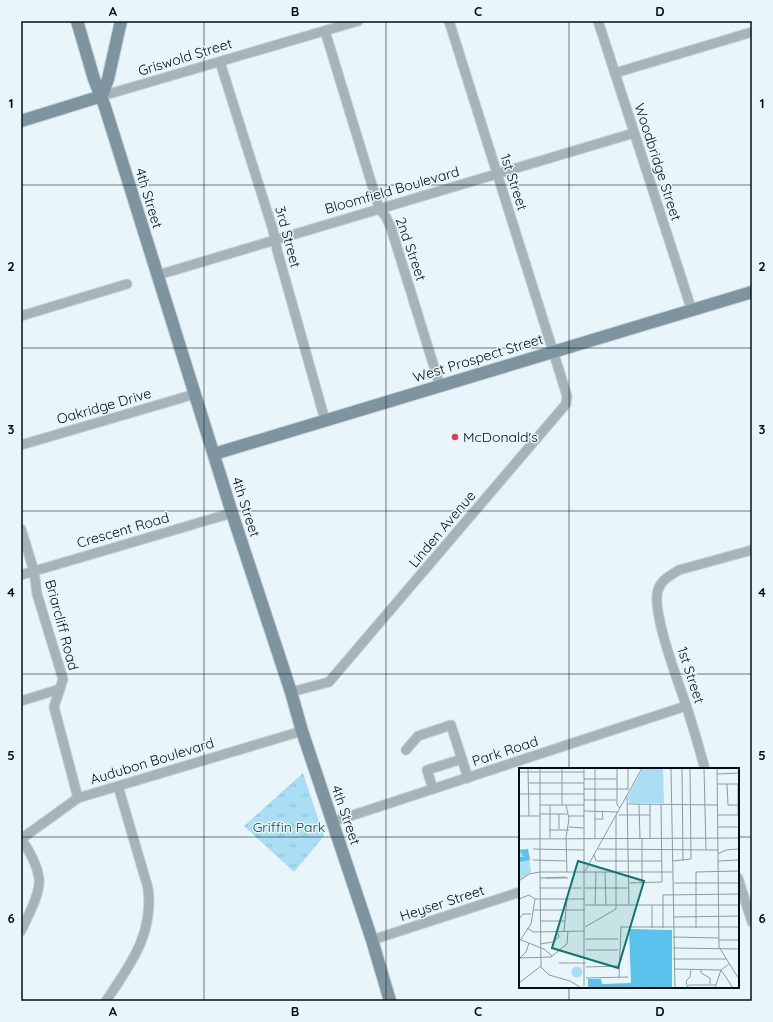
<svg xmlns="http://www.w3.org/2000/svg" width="773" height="1022" font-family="Quicksand,sans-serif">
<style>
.grass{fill:url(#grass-tufts)}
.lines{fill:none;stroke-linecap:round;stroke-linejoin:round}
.street-casing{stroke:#c4d1d7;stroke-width:11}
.secondary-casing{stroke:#c4d1d7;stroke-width:14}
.street{stroke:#a5b4ba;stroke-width:9}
.secondary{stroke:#7f949e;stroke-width:12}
.grid{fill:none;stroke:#040f14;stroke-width:1;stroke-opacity:0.55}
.poi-dot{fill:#d44457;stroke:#e8f6fc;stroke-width:1.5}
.labels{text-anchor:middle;stroke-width:3;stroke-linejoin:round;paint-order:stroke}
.street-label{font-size:14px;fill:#040f14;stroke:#e8f6fc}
.poi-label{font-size:14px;fill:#040f14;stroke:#e8f6fc;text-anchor:start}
.park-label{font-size:14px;fill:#164456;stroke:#e8f6fc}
.inset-road{fill:none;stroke:#8d9a9f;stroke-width:1}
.view{fill:#0f766e;fill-opacity:0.15;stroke:#0f766e;stroke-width:2}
.inset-edge{fill:none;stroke:#040f14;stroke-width:2}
.neatline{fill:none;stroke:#040f14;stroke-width:1.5}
.grid-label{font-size:13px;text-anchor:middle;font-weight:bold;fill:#040f14}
</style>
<defs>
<pattern id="grass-tufts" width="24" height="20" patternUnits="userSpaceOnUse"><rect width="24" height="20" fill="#aadef5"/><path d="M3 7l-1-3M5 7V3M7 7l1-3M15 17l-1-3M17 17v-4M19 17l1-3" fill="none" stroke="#91bdd1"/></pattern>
</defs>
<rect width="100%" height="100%" fill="#e8f6fc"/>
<polygon class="grass" points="303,773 324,836 294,872 244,826"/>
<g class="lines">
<defs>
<g id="street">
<polyline points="598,21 692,311"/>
<polyline points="325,31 379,208 386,217 391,228 440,386"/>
<polyline points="220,62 273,230 277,250 325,420"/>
<polyline points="615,73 752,32"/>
<polyline points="102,96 358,21"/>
<polyline points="158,275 634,133"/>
<polyline points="21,316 127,284"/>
<polyline points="21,445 195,394"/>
<polyline points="21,529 34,571 37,594 63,679 54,707 78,798"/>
<polyline points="21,575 232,513"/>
<polyline points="291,692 329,682 566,404 567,396 553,351 449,21"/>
<polyline points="21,701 60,689"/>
<polyline points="406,750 418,736 451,725 468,778"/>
<path d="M705,769C699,748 693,726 686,705C678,681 651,611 658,590C661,580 671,575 679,570L752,550"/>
<polyline points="433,789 427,770 462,759"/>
<polyline points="332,822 686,706"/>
<polyline points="21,839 78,798 302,731"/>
<polyline points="738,878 752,922"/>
<path d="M21,931C27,918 41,893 39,878C37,865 29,850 21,839"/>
<polyline points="372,940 520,892"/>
<path d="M106,1001C130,965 154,934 148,888L118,786"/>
</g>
<g id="secondary">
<polyline points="77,21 94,79 105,107 232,513 291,692 302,731 372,940 390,1001"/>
<polyline points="21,121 102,96 108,79 121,21"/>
<polyline points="214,454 752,292"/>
</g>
</defs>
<use href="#street" class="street-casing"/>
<use href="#secondary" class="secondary-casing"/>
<use href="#street" class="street"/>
<use href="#secondary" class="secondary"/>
</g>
<path class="grid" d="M204,21V1001M386,21V1001M569,21V769M21,185H752M21,348H752M21,511H752M21,674H752M21,837H520M738,837H752M569,987V1001"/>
<circle class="poi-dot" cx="455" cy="437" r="4"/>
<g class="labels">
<g class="street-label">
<text transform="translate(185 57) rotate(-17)" y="5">Griswold Street</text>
<text transform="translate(658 162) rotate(72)" y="5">Woodbridge Street</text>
<text transform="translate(514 182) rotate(72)" y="5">1st Street</text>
<text transform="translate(392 190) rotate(-16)" y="5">Bloomfield Boulevard</text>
<text transform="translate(149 198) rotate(73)" y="5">4th Street</text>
<text transform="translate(288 237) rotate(75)" y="5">3rd Street</text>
<text transform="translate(411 249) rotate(71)" y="5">2nd Street</text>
<text transform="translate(478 358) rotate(-17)" y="5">West Prospect Street</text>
<text transform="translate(104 406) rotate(-16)" y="5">Oakridge Drive</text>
<text transform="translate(246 507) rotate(72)" y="5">4th Street</text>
<text transform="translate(442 529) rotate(-50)" y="5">Linden Avenue</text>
<text transform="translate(123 530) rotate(-16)" y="5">Crescent Road</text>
<text transform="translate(62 625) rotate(75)" y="5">Briarcliff Road</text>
<text transform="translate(691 675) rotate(72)" y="5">1st Street</text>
<text transform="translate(505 751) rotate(-18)" y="5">Park Road</text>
<text transform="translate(152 761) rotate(-17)" y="5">Audubon Boulevard</text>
<text transform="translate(346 815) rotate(71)" y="5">4th Street</text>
<text transform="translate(442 903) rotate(-18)" y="5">Heyser Street</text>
</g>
<g class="poi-label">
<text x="463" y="442">McDonald's</text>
</g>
<g class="park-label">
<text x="289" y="832">Griffin Park</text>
</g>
</g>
<g transform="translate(519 768)">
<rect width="220" height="220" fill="#e8f6fc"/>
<path d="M0,71V81L9,82L12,104L0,112Z" fill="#aadef5"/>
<path d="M9,81L11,92L1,94L0,89H5L0,82ZM110,161L153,162V220H69V211H82L83,216L112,215Z" fill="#5ac3ed"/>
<path d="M124,0H144L145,35H110L109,27Z" fill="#aadef5"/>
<path d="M52.5 204a5.5 5.5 0 1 1 11 0a5.5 5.5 0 1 1-11 0Z" fill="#aadef5"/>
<path class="inset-road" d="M9,0L10,48M43,0V37M65,0V218M76,0V71M98,0V37L101,40M152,0L156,220M163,0L164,93M185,0L187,82M198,0L200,179L220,211M0,4H65M198,6L220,5M65,11H98M10,15H65M198,16H219M208,16L209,37H219M219,16V47M65,21H109M109,22V0M0,26H65M108,28L110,137M65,32H98M109,36L198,37M120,36L121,71M131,36V71M21,37H65M47,37L50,51L47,69L48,104M65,43L99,44M21,46H48M40,46V61M100,47H131M198,47H220M0,48H21M50,48H65M76,51H84L83,43M50,59L65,60M199,59H220M30,62H50M31,70V37M0,71L220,70M123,71V115M14,81L65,82M79,81L199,82M199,86L207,82L220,81M75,87L77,93H143M14,92L48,93M154,93L172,91L171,0M199,93L220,92M66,103L123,0M86,104L87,137M21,110H49M26,110L47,109M0,113L10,106L21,104V0M110,115L143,114L142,36M155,115H220M21,120H63M66,120H110M0,131L10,127L16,131H66M66,137H220M76,137L77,104M133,137V160M14,142H66M155,149L220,148M0,151L4,146H12M22,153H46M66,159L97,141V47M8,160L14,164L66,163M144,160V127L220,126M177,160V104L220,103M45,163L48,131M154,169L200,170M66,171H99M2,172L25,181L33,188M200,172H220M0,174L12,156L16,131M21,176L34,174L40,169L39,165M154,180L220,181M67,182H99M0,190L32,189L48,176L49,163M1,190L7,184L10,175M154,191H207M40,195H67M67,199L100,198M155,201L202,202M182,201V205L191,210V216M202,202L214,220M100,209L102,159H220M67,210L109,209M0,215L22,198M168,218L167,213L171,209L172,201M61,219L51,213L30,207L22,199L21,104H154M167,220L170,217H197M196,220L202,202L210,196"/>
<path class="view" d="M59,93L125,113L99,200L33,180Z"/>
<rect width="220" height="220" class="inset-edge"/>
</g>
<rect width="773" height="1022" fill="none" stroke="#e8f6fc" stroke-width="44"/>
<rect x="22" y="22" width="729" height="978" class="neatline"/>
<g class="grid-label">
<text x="113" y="16">A</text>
<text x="295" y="16">B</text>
<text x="478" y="16">C</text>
<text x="660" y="16">D</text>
<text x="11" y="108">1</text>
<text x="762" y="108">1</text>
<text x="11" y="271">2</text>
<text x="762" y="271">2</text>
<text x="11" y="434">3</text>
<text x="762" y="434">3</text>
<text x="11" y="597">4</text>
<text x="762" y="597">4</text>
<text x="11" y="760">5</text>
<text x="762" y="760">5</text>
<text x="11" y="923">6</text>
<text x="762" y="923">6</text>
<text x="113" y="1016">A</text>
<text x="295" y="1016">B</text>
<text x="478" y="1016">C</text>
<text x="660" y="1016">D</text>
</g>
</svg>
